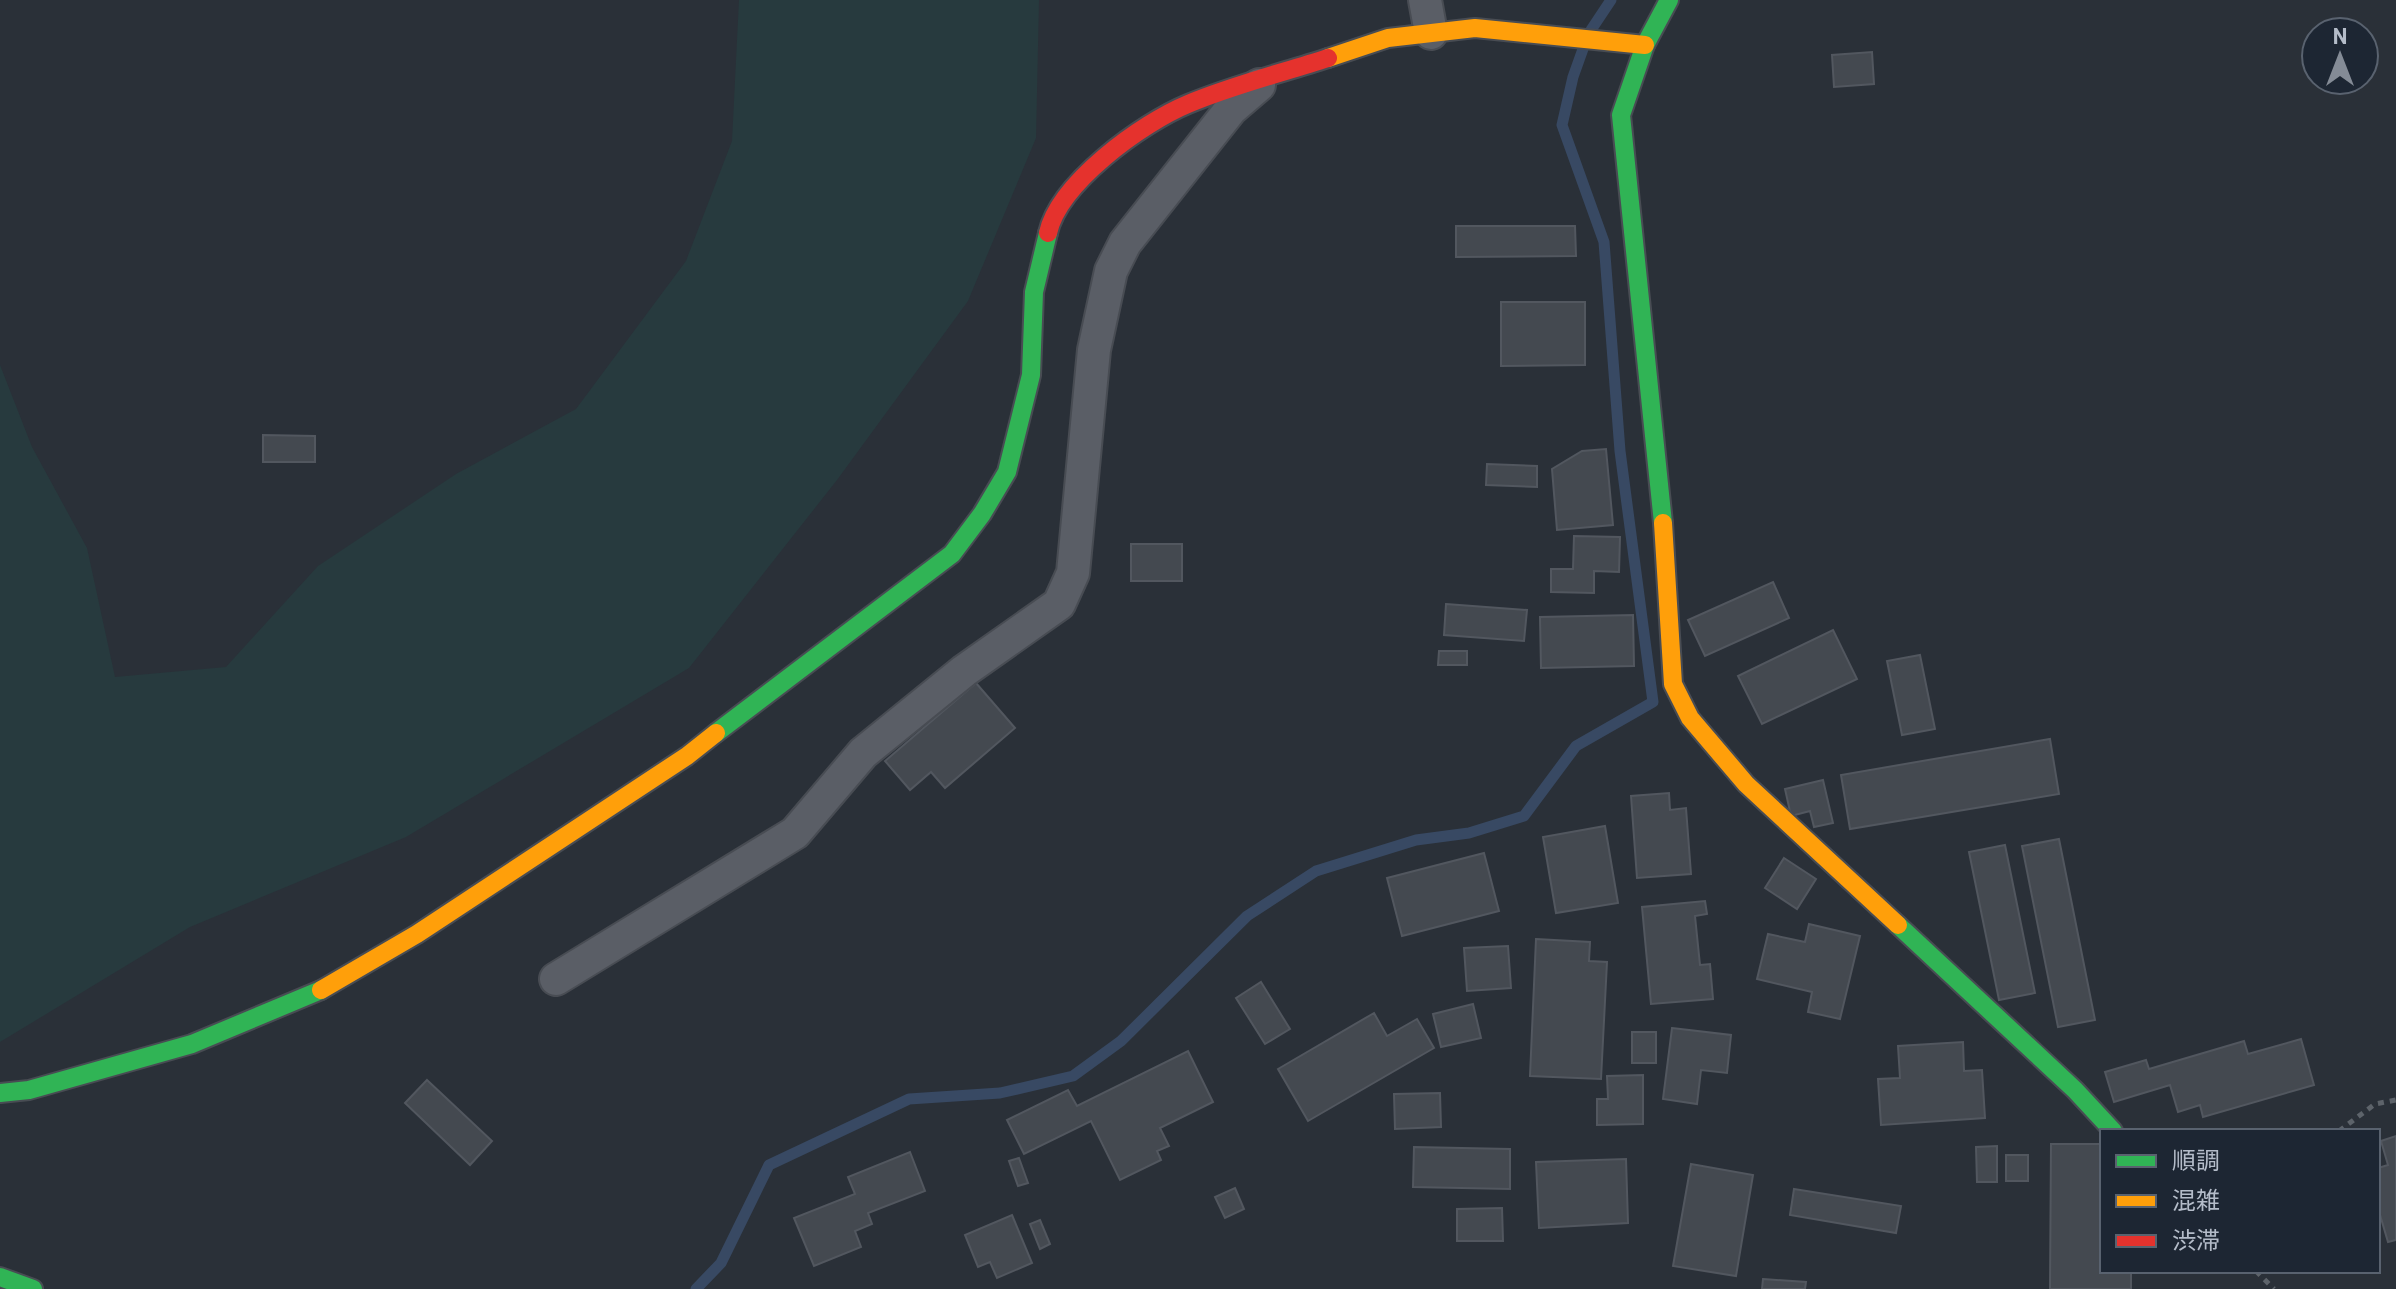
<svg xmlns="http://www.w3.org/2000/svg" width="2396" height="1289" font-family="Barlow,'Noto Sans JP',sans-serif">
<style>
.green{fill:#273a3e}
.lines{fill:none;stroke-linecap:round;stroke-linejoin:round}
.stream{stroke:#384963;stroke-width:11}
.building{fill:#444950;stroke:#52575f;stroke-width:2}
.street-casing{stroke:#484c53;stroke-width:36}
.fast-casing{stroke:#484c53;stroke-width:22}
.slow-casing{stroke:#484c53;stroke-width:22}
.jam-casing{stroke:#484c53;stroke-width:22}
.path{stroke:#5d636a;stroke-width:5;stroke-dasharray:6 6;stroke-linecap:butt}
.street{stroke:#5a5e66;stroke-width:32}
.fast{stroke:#30b455;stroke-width:18}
.slow{stroke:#ff9f0a;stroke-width:18}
.jam{stroke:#e5322d;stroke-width:18}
</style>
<rect width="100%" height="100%" fill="#2a3038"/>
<polygon class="green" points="739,0 1039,0 1036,138 968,301 837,480 689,668 406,837 190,927 0,1042 0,365 32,447 87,548 115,677 226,667 318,566 456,474 576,409 686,261 732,141"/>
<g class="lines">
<g class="stream">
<polyline points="1591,30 1611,0"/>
<polyline points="696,1289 721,1263 769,1165 909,1099 1000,1093 1073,1076 1121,1041 1247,916 1316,871 1416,840 1469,833 1524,816 1576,746 1653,702 1620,451 1604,242 1562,125 1573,77 1583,49"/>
</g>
</g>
<g class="building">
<polygon points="1872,52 1874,84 1834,87 1832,55"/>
<polygon points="1456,226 1575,226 1576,256 1456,257"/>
<polygon points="1501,302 1585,302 1585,365 1501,366"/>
<polygon points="263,435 315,436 315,462 263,462"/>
<polygon points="1606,449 1613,525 1557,530 1552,469 1582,451"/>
<polygon points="1487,464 1537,466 1537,487 1486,485"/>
<polygon points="1574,536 1620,537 1619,572 1594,571 1594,593 1551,592 1551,569 1573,569"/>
<rect x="1131" y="544" width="51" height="37"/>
<polygon points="1773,582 1789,618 1705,656 1688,620"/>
<polygon points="1446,604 1527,610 1524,641 1444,635"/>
<polygon points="1633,615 1634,666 1541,668 1540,617"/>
<polygon points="1833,630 1857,679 1762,724 1738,676"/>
<polygon points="1439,651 1467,651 1467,665 1438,665"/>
<polygon points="1920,655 1935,729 1902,735 1887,661"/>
<polygon points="976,683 1015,728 945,788 931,772 910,790 885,761"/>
<polygon points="2050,739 2059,794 1850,829 1841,775"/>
<polygon points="1823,780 1833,823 1814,827 1810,811 1791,816 1785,789"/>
<polygon points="1669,793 1670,810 1686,808 1691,874 1637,878 1631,796"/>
<polygon points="1605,826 1618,903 1556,913 1543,837"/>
<polygon points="2059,839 2095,1020 2058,1027 2022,846"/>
<polygon points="2005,845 2035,993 1999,1000 1969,852"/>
<polygon points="1484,853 1499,911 1402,936 1387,878"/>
<polygon points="1784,858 1816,879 1797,909 1765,888"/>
<polygon points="1705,901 1707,914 1695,916 1700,965 1710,964 1713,999 1651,1004 1642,907"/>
<polygon points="1809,924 1860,936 1840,1019 1808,1012 1812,992 1757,979 1768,934 1805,942"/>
<polygon points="1536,939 1590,942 1589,961 1607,962 1601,1079 1530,1076"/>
<polygon points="1508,946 1511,988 1467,991 1464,948"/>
<polygon points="1261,982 1290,1029 1265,1044 1236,998"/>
<polygon points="1473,1004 1481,1038 1441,1047 1433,1014"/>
<polygon points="1374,1013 1387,1036 1417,1019 1434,1048 1308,1121 1278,1069"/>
<polygon points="1672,1028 1731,1035 1727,1073 1701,1070 1697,1104 1663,1099"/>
<rect x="1632" y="1032" width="24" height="31"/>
<polygon points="2301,1039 2314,1085 2203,1117 2200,1105 2178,1112 2170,1085 2114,1102 2105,1072 2146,1060 2149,1069 2244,1041 2248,1054"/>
<polygon points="1963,1042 1964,1071 1982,1070 1985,1118 1881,1125 1878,1079 1900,1078 1898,1046"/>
<polygon points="1188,1051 1213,1102 1160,1128 1169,1146 1157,1151 1161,1160 1120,1180 1091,1121 1024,1154 1007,1120 1068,1090 1077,1106"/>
<polygon points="1643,1075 1643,1124 1597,1125 1597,1099 1608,1099 1607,1076"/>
<polygon points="427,1080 492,1141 470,1165 405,1103"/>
<polygon points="1440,1093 1441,1127 1395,1129 1394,1094"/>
<polygon points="2396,1136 2396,1240 2388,1242 2378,1208 2378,1168 2388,1165 2381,1141"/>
<polygon points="2051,1144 2102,1144 2102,1271 2131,1271 2131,1289 2050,1289"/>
<polygon points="1997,1146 1997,1182 1977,1182 1976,1147"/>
<polygon points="1414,1147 1510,1149 1510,1189 1413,1187"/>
<polygon points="910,1152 925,1191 868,1213 872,1224 855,1231 861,1247 814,1266 794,1218 855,1194 848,1177"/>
<rect x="2006" y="1155" width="22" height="26"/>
<polygon points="1019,1158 1028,1183 1018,1186 1009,1161"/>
<polygon points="1626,1159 1628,1223 1539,1228 1536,1162"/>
<polygon points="1691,1164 1753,1175 1736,1276 1673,1266"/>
<polygon points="1235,1188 1244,1209 1225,1218 1215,1197"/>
<polygon points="1794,1189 1901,1206 1896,1233 1790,1215"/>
<polygon points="1502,1208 1503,1241 1457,1241 1457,1209"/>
<polygon points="1012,1215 1032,1263 997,1278 990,1262 978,1267 965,1235"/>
<polygon points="1040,1220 1050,1244 1040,1249 1030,1224"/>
<polygon points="1763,1279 1806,1282 1805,1289 1762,1289"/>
</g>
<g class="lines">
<defs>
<g id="street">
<polyline points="1425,0 1431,33"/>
<polyline points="556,979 795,833 863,753 964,671 1059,604 1073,573 1094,350 1111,271 1125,243 1231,109 1259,85"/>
</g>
<g id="fast">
<polyline points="1663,523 1621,115 1645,45 1669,0"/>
<polyline points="716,733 952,554 982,514 1007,472 1031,375 1034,292 1048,233"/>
<polyline points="1898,925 2075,1090 2113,1131"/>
<polyline points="0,1093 29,1090 192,1044 321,990"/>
<polyline points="0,1277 33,1289"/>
</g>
<g id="slow">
<polyline points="1328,58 1388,38 1475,28 1645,45"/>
<polyline points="1663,523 1673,684 1690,718 1746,784 1898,925"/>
<polyline points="321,990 417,934 687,756 716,733"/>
</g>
<path id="jam" d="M1048,233C1059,183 1142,123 1188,104C1233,85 1282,73 1328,58"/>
</defs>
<use href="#street" class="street-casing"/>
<use href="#fast" class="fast-casing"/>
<use href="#slow" class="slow-casing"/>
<use href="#jam" class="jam-casing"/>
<g class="path">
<polyline points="2339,1131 2375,1104 2396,1100"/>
<polyline points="2256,1271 2274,1289"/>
</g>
<use href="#street" class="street"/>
<use href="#fast" class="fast"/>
<use href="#slow" class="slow"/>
<use href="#jam" class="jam"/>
</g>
<rect x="2100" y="1129" width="280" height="144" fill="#1d2633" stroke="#59626f" stroke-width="2"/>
<rect x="2116" y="1155" width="40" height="12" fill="#30b455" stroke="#59626f" stroke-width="2"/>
<text x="2172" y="1169" font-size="24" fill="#b4bcc9">順調</text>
<rect x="2116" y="1195" width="40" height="12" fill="#ff9f0a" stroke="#59626f" stroke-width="2"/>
<text x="2172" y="1209" font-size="24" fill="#b4bcc9">混雑</text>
<rect x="2116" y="1235" width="40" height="12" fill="#e5322d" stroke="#59626f" stroke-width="2"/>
<text x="2172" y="1249" font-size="24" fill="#b4bcc9">渋滞</text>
<g transform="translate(2340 56)"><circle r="38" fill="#1d2633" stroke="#59626f" stroke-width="2"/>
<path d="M0-6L14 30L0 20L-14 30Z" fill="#848b96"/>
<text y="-12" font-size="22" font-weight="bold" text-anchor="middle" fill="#b4bcc9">N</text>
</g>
</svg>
